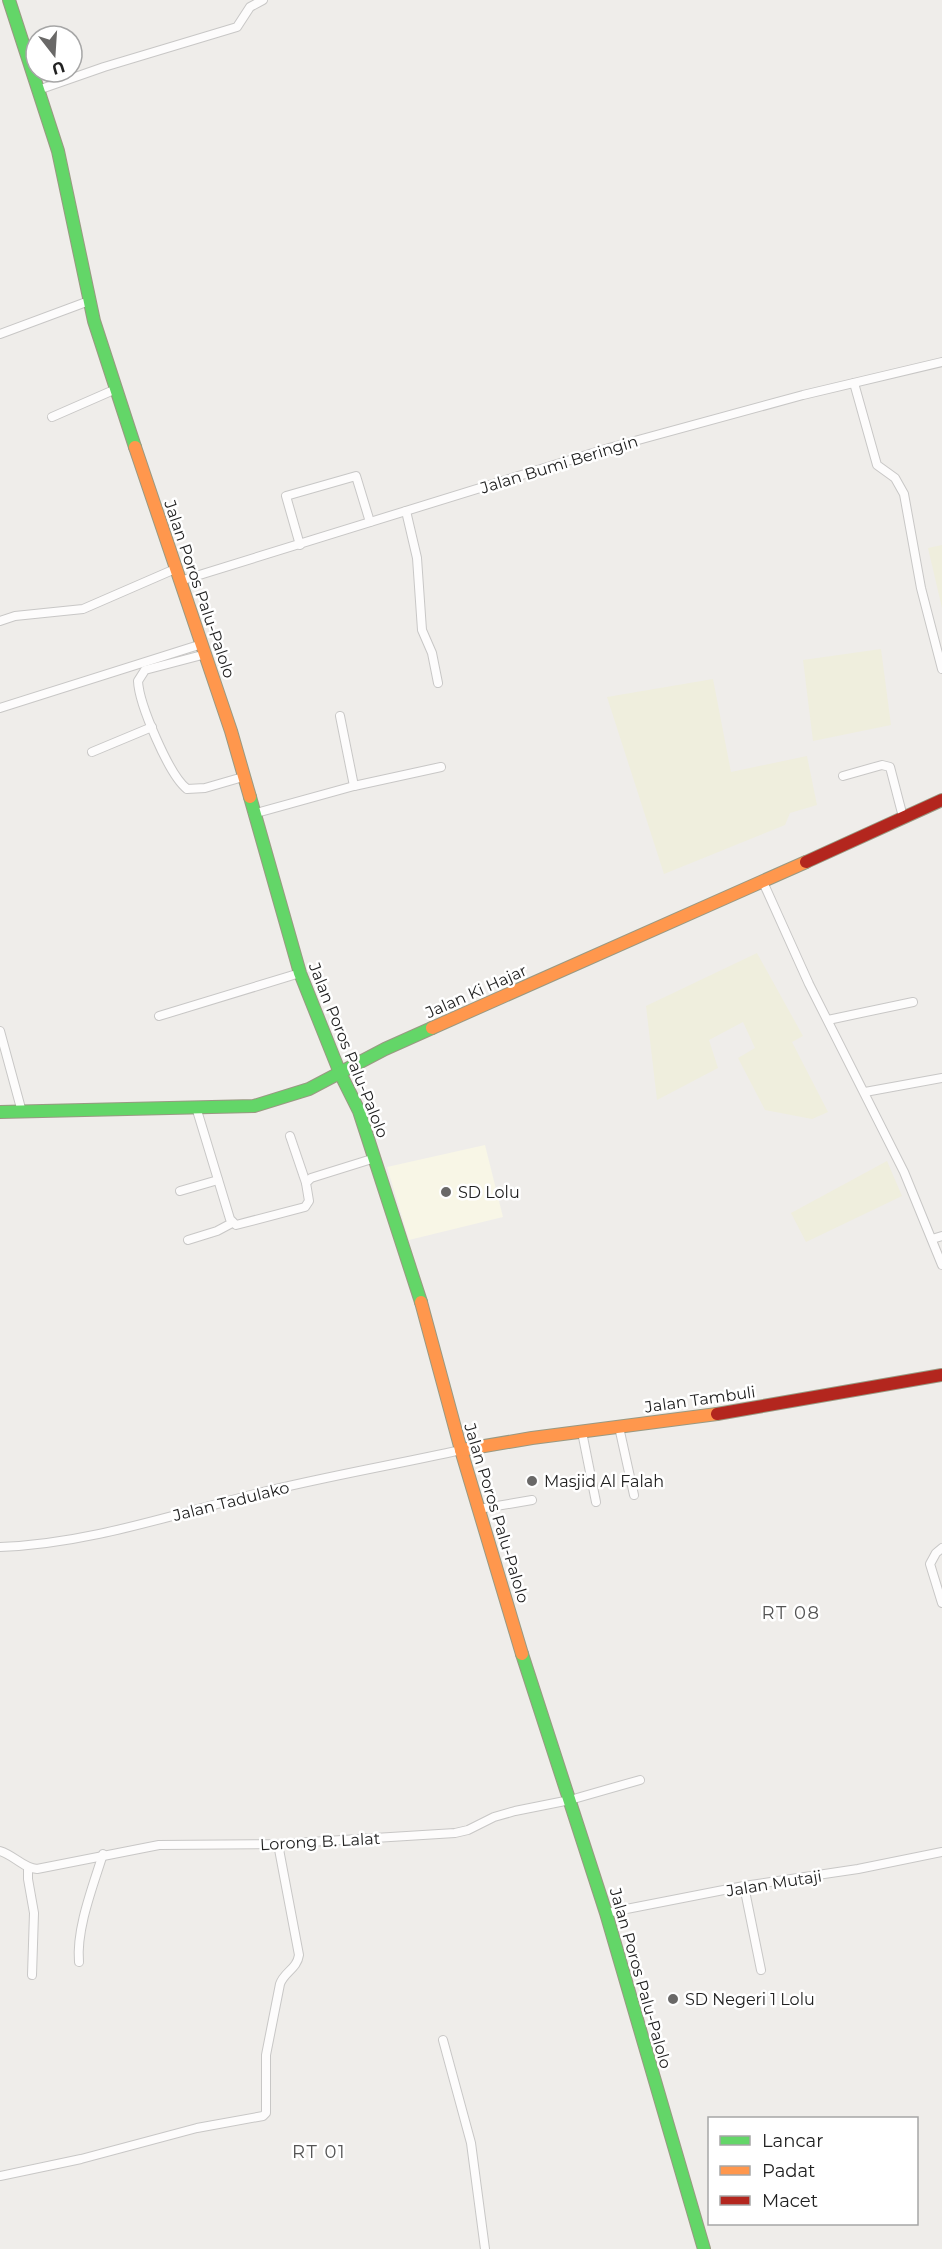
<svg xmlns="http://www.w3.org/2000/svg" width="942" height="2249" font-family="Montserrat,sans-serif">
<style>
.education{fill:#f8f6e6}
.farmland{fill:#efeedd}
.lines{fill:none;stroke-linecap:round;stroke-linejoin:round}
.street-casing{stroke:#c8c7c6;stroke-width:10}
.fast-casing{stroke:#999982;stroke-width:14}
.slow-casing{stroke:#999982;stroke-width:14}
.jam-casing{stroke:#999982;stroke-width:14}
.street{stroke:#fdfcfc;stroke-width:8}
.fast{stroke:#63d668;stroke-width:12}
.slow{stroke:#ff974d;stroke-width:12}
.jam{stroke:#b3261e;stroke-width:12}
.poi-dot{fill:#696867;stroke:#fff;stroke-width:2}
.labels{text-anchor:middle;stroke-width:5;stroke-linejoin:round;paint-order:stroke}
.street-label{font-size:16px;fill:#212121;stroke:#fff}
.poi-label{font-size:16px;fill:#212121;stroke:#fff;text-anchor:start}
.neighbourhood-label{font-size:18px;letter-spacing:1.5px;fill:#545454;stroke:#fff}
</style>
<rect width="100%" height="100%" fill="#efedea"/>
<polygon class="education" points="485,1145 503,1217 409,1240 387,1167"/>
<g class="farmland">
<polygon points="942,545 942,608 928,548"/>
<polygon points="881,649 891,725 813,741 803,660"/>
<polygon points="713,679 731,772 807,756 817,805 790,813 785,825 664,874 607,697"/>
<polygon points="757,953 803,1036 792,1042 828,1112 812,1119 765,1110 738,1058 755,1048 743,1022 709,1040 718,1068 657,1100 646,1006"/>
<polygon points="887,1161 902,1196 806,1242 791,1213"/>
</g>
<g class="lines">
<defs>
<g id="street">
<polyline points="38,90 104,67 237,27 250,7 263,0"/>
<polyline points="0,334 89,301"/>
<polyline points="854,383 877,465 895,478 904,494 921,588 942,669"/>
<polyline points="52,417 116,389"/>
<polyline points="406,511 417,558 422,630 432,653 438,683"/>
<polyline points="300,545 286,496 356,476 370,522"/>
<polyline points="180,581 609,448 803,395 942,362"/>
<polyline points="0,621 15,616 83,609 175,569"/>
<path d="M206,654L145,670L138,681C139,704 169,775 187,789L205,788L243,777"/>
<polyline points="0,708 202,644"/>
<polyline points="340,716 354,786"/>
<polyline points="92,752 152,727"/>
<polyline points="843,776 882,765 890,767 903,817"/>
<polyline points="253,814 354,786 441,767"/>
<polyline points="763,882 809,984 904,1172 942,1265"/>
<polyline points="159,1016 300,973"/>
<polyline points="828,1020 913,1002"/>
<polyline points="0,1031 22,1112"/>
<polyline points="865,1092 942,1078"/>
<polyline points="196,1107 230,1219 236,1225 305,1207 309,1201 306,1183 311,1178 375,1158"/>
<polyline points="290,1136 306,1183"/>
<polyline points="180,1191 218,1180"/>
<polyline points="932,1239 942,1236"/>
<polyline points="188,1240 217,1231 232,1223"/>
<polyline points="619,1427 634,1495"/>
<polyline points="582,1432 596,1502"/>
<polyline points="479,1509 532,1500"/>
<path d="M0,1547C87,1544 171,1515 255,1494C323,1477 393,1465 461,1450"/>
<polyline points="942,1548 936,1553 930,1564 942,1603"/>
<path d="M0,1851C14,1855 23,1868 37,1869L159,1845L278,1844L455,1833L468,1830L494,1817L515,1811L570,1800L640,1780"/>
<polyline points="28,1868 28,1879 34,1913 32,1975"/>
<polyline points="744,1886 761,1970"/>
<polyline points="606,1913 744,1886 858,1869 942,1852"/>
<path d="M79,1962C76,1929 93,1886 103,1854"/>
<polyline points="443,2040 471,2143 485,2249"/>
<path d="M0,2176L81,2159L197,2128L263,2116L266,2113V2055L280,1984C284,1972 297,1969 299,1955L278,1844"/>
</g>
<g id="fast">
<polyline points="9,0 58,151 94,321 135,447"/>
<polyline points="250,797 300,973 340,1073 359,1111 421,1302"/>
<polyline points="0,1112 254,1106 309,1089 385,1049 432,1028"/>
<polyline points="522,1654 606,1913 704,2249"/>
</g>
<g id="slow">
<polyline points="135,447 231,731 250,797"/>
<polyline points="432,1028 806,862"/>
<polyline points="421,1302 461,1450 522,1654"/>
<polyline points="461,1450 532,1438 717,1414"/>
</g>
<g id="jam">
<polyline points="806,862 942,800"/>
<polyline points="717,1414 942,1375"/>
</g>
</defs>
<use href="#street" class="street-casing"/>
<use href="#fast" class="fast-casing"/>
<use href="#slow" class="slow-casing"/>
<use href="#jam" class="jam-casing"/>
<use href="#street" class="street"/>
<use href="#fast" class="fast"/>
<use href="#slow" class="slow"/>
<use href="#jam" class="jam"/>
</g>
<g class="poi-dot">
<circle cx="446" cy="1192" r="6"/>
<circle cx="532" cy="1481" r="6"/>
<circle cx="673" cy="1999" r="6"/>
</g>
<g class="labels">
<g class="street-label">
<text transform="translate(559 464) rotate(-17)" y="6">Jalan Bumi Beringin</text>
<text transform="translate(200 589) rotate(71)" y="6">Jalan Poros Palu-Palolo</text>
<text transform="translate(476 991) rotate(-24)" y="6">Jalan Ki Hajar</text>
<text transform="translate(349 1050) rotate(68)" y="6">Jalan Poros Palu-Palolo</text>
<text transform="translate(700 1399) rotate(-8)" y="6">Jalan Tambuli</text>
<text transform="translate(231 1501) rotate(-14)" y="6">Jalan Tadulako</text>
<text transform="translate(497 1513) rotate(73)" y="6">Jalan Poros Palu-Palolo</text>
<text transform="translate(320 1841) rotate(-3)" y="6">Lorong B. Lalat</text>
<text transform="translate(774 1883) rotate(-9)" y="6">Jalan Mutaji</text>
<text transform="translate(641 1978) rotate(74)" y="6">Jalan Poros Palu-Palolo</text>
</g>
<g class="poi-label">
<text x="458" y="1198">SD Lolu</text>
<text x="544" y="1487">Masjid Al Falah</text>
<text x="685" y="2005">SD Negeri 1 Lolu</text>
</g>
<g class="neighbourhood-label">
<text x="791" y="1619">RT 08</text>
<text x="319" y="2158">RT 01</text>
</g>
</g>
<rect x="708" y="2117" width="210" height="108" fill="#ffffff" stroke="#a6a6a6" stroke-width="1.5"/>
<rect x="720" y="2136" width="30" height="9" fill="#63d668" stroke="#a6a6a6" stroke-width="1.5"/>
<text x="762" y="2147" font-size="18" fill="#212121">Lancar</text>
<rect x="720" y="2166" width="30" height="9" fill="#ff974d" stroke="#a6a6a6" stroke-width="1.5"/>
<text x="762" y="2177" font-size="18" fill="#212121">Padat</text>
<rect x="720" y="2196" width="30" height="9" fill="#b3261e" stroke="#a6a6a6" stroke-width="1.5"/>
<text x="762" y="2207" font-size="18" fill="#212121">Macet</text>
<g transform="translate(54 54) rotate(163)"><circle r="28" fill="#ffffff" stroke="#a6a6a6" stroke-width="1.5"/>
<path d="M0-4.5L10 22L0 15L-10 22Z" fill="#696867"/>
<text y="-9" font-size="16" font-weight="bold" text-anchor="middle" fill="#212121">U</text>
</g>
</svg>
